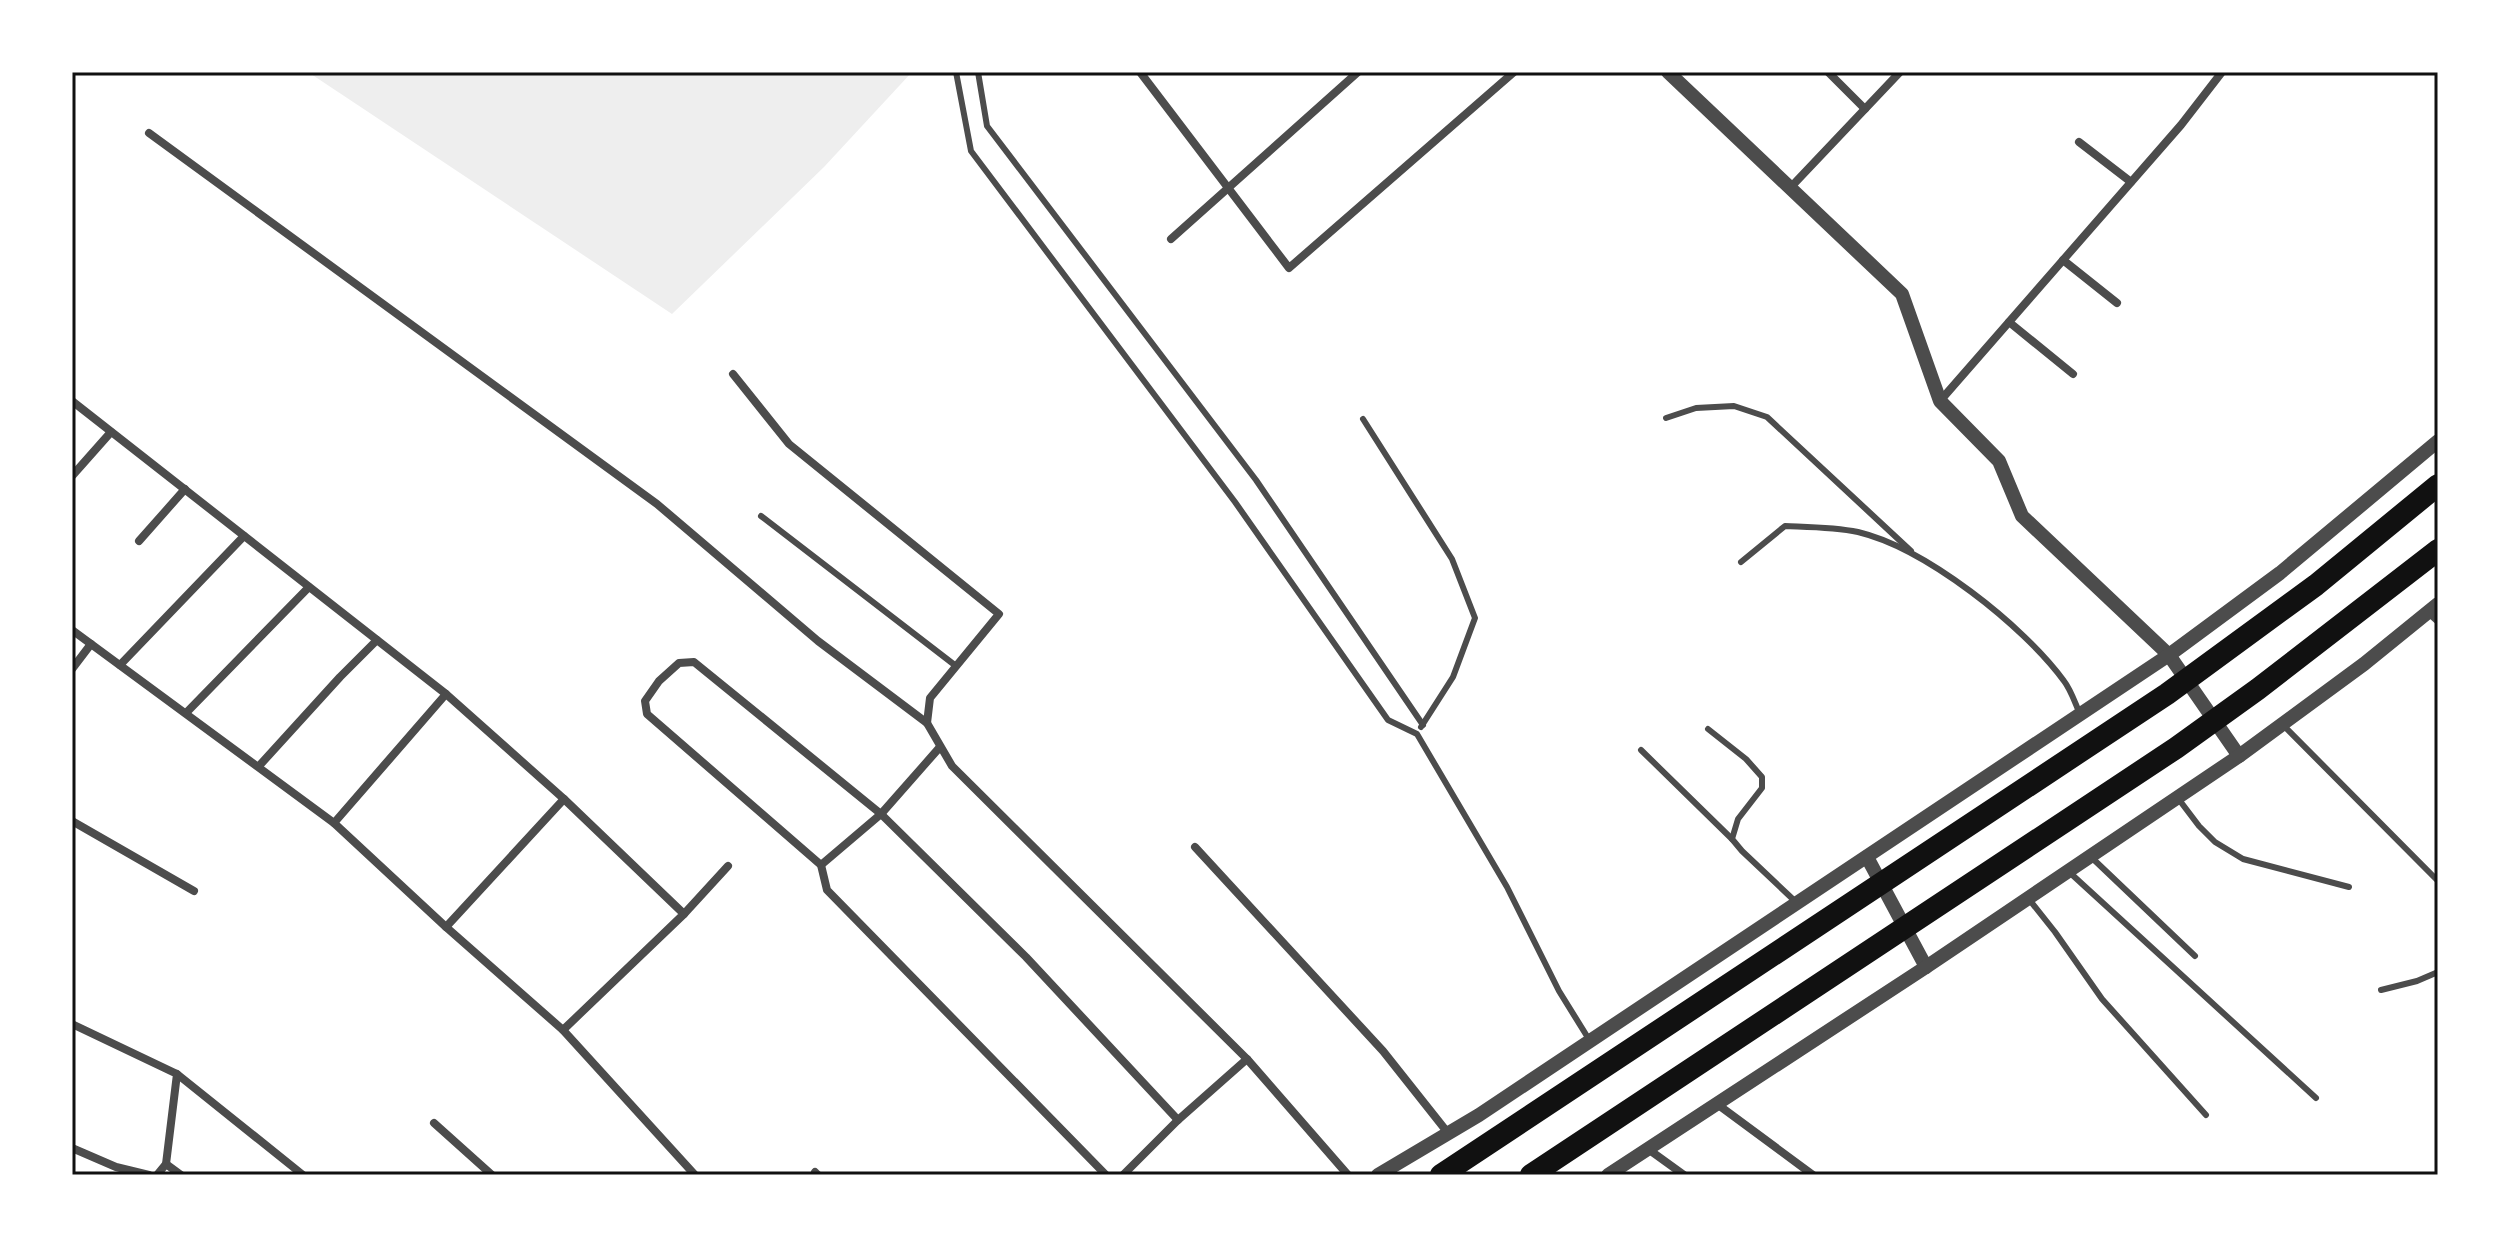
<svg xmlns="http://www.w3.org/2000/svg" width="2510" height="1247" font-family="'Archivo Narrow',sans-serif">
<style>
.green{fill:#eee}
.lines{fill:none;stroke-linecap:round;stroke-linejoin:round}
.service{stroke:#4c4c4c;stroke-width:6}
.minor{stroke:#4c4c4c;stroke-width:8}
.tertiary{stroke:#4c4c4c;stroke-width:14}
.motorway{stroke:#111;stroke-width:22}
.neatline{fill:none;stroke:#111;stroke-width:3}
</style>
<rect width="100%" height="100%" fill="#fff"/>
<polygon class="green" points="308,72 912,72 824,167 672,314"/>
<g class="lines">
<g class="service">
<polyline points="956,72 971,151 1235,502 1388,720 1417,734 1507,887 1559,991 1590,1041"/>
<polyline points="978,72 987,126 1256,480 1423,725"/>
<polyline points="1666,418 1696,408 1734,406 1767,417 1911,551"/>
<polyline points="1363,419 1452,559 1475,618 1453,677 1421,727"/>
<polyline points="761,516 956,666"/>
<path d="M1741,562L1785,526C1809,527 1834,527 1858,532C1925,548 2023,625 2064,681C2071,690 2075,703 2080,714"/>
<polyline points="2427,612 2438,622"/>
<polyline points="2282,724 2438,881"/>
<polyline points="1708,729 1746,759 1762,777 1762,788 1738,819 1732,839 1742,851 1797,903"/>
<polyline points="1641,750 1732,839"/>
<polyline points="2177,797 2199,826 2215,842 2243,859 2349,887"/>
<polyline points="2090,856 2195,956"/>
<polyline points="2068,871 2316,1098"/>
<polyline points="2028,898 2055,932 2102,999 2206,1115"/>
<polyline points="2381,990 2417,981 2438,972"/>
</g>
<g class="minor">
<polyline points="1140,72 1289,268 1514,72"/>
<polyline points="1828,72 1865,109"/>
<polyline points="149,133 657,504 818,641 927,723"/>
<polyline points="2079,142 2131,182"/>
<polyline points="1790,188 1900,72"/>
<polyline points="1171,239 1358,72"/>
<polyline points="2063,260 2117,303"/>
<polyline points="2009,322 2073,374"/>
<polyline points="733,374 789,444 999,614 930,698 927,723 952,766 1247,1059 1348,1175"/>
<polyline points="72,401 446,694 564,799 684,914 563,1030"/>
<polyline points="1940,401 2181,125 2222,72"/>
<polyline points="72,476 111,432"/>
<polyline points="139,541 185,489"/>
<polyline points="72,630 334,823 446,927 563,1030 695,1175"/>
<polyline points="120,665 244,536"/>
<polyline points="72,669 91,644"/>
<polyline points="186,713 309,587"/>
<polyline points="259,766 340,677 377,640"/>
<polyline points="72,821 194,891"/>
<polyline points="334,823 446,694"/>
<polyline points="1195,847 1383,1051 1448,1133"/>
<polyline points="821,865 881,814 940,747"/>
<polyline points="684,914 728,866"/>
<polyline points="446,927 564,799"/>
<polyline points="72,1024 177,1074 166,1164 157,1175"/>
<polyline points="177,1074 303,1175"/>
<polyline points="1717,1104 1813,1175"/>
<polyline points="434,1123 492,1175"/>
<polyline points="72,1148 116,1167 149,1175"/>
<polyline points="1648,1149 1684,1175"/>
<polyline points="166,1164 181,1175"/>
<polyline points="815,1172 818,1175"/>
<polyline points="1106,1175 827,890 821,865 647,714 645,701 659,681 679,663 694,662 881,814 1026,957 1178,1120"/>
<polyline points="1123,1175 1178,1120 1247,1059"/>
</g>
<g class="tertiary">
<polyline points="1668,72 1902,294 1940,401 1999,461 2022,516 2169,655 2239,756"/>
<polyline points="1867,857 1926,967"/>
<polyline points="1378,1175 1479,1115 2169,655 2280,573 2438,441"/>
<polyline points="1608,1175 1926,967 2239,756 2364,664 2438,604"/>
</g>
<g class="motorway">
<polyline points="1441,1175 2167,694 2316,585 2438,485"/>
<polyline points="1531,1175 2176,748 2258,689 2438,550"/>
</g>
</g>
<rect width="2510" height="1247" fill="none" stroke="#ffffff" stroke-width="148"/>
<rect x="74" y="74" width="2362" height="1099" class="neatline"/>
</svg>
